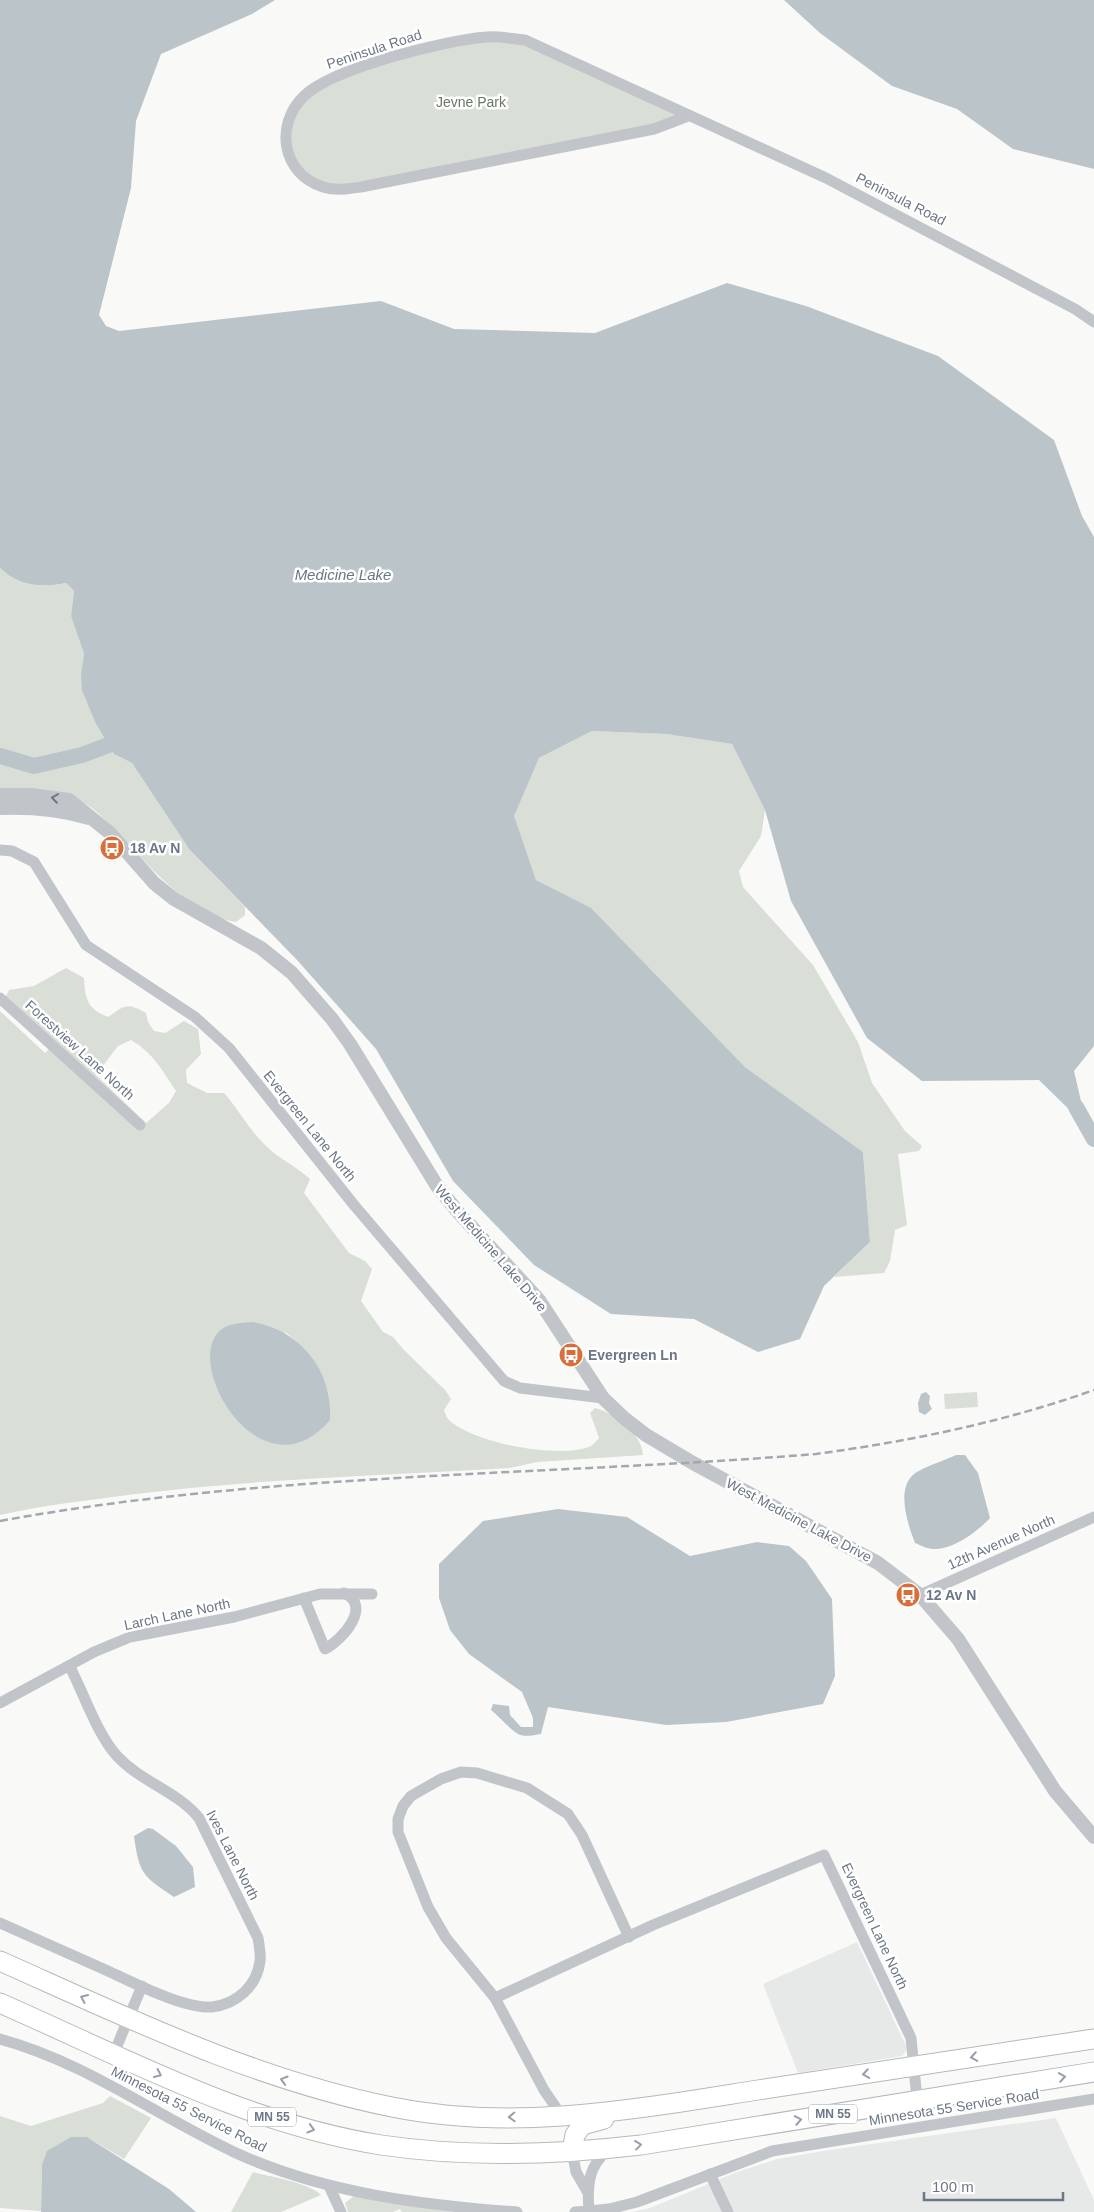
<svg xmlns="http://www.w3.org/2000/svg" width="1094" height="2212" font-family="Helvetica,sans-serif">
<style>
.built{fill:#e7e8e8}
.green{fill:#d9ded7;fill-rule:evenodd}
.water{fill:#bbc4c9}
.lines{fill:none;stroke-linecap:round;stroke-linejoin:round}
.river{stroke:#bbc4c9;stroke-width:16}
.trunk-casing{stroke:#b5b8bc;stroke-width:21}
.minor{stroke:#c1c5c9;stroke-width:11}
.tertiary{stroke:#c1c5c9;stroke-width:14}
.trunk{stroke:#fff;stroke-width:19}
.rail{stroke:#a3a8af;stroke-width:2.5;stroke-dasharray:8 4;stroke-linecap:butt}
.oneway{stroke:#6b7786}
.oneway2{stroke:#97a0aa}
.labels{text-anchor:middle;stroke-width:5;stroke-linejoin:round;paint-order:stroke}
.shield{fill:#fff;stroke:#97a0aa;stroke-width:1}
.shield-label{font-size:12px;font-weight:bold;fill:#6b7786}
.street-label{font-size:14px;fill:#6b7786;stroke:#fff}
.park-label{font-size:14px;fill:#667965;stroke:#fff}
.poi-label{font-size:14px;font-weight:bold;fill:#6b7786;stroke:#fff;text-anchor:start}
.water-label{font-size:15px;font-style:italic;fill:#677781;stroke:#fff}
</style>
<rect width="100%" height="100%" fill="#f9f9f8"/>
<g class="built">
<polygon points="857,1942 907,2048 906,2051 902,2056 798,2073 763,1984"/>
<polygon points="1056,2118 1094,2200 1094,2212 632,2212 650,2208 737,2172 777,2159 829,2150"/>
</g>
<g class="green">
<polygon points="505,37 688,116 554,148 324,188 289,158 294,107 309,91 431,46"/>
<path d="M0,568C18,586 42,588 66,583L74,591L71,616L84,654L81,672L96,724L114,754L132,763L189,849L245,907V915L236,922C191,916 148,865 118,833C108,823 97,810 84,803C71,796 17,796 0,795Z"/>
<polygon points="592,731 666,734 732,744 765,810 761,836 739,871 743,887 813,965 858,1042 872,1083 905,1131 922,1146 919,1151 898,1154 907,1225 895,1230 890,1261 884,1273 834,1277 870,1242 863,1152 745,1067 591,909 536,880 513,816 539,758"/>
<path d="M66,968L84,978C85,1000 88,1009 108,1017C125,1005 127,1002 146,1013L148,1022L154,1031L165,1033L184,1021L198,1029L201,1054L186,1070L187,1083L207,1093H224C239,1110 250,1131 266,1146C279,1159 296,1166 310,1179L304,1193L349,1253L365,1261L372,1269L361,1301L383,1332L393,1337L403,1349L445,1390L451,1399L444,1410C445,1413 447,1418 449,1420C473,1443 561,1460 591,1446C594,1444 596,1441 599,1438L590,1413L595,1408C615,1413 642,1434 643,1455L537,1462L510,1468C385,1475 260,1479 135,1494C90,1500 44,1505 0,1515V1011L45,1053L55,1043L5,998L9,990L34,986ZM131,1040C153,1053 163,1071 176,1091L169,1103L146,1123L96,1075L118,1046ZM284,1331C307,1349 319,1368 329,1395Z"/>
<polygon points="977,1392 978,1407 945,1409 944,1394"/>
<polygon points="110,2096 151,2118 124,2159 87,2137 42,2165 41,2211 0,2208 0,2116 31,2126 103,2103"/>
<path d="M253,2172C271,2177 310,2183 321,2195L281,2212H231Z"/>
<polygon points="354,2196 454,2212 402,2212 400,2209 393,2212 348,2212 345,2203"/>
</g>
<g class="water">
<path d="M0,0H275L252,14L161,54L136,121L131,188L99,315L106,326L119,331L381,301L454,329L595,333L727,283L806,306L938,356L1054,440L1082,516L1094,537V1046L1074,1071L1087,1127L1039,1080L922,1081L867,1038L791,901L765,810L732,744L666,734L592,731L539,758L514,816L536,880L591,908L745,1067L863,1152L870,1242L824,1286L800,1339L758,1352L694,1319L611,1314L534,1265L453,1181L376,1049L297,960L189,849L132,763L114,754L96,724L82,690L81,672L84,654L71,616L74,591L66,583C42,588 18,586 0,568Z"/>
<polygon points="784,0 1094,0 1094,169 1013,149 957,109 892,86 820,33"/>
<path d="M252,1322C300,1330 333,1370 330,1420C261,1501 179,1360 222,1329C230,1323 242,1323 252,1322Z"/>
<polygon points="926,1392 930,1396 929,1403 932,1409 925,1415 919,1412 918,1403 921,1394"/>
<path d="M956,1455H965L978,1473L990,1518C977,1532 953,1550 933,1549C927,1549 920,1545 915,1543C908,1525 896,1490 913,1475C920,1468 946,1460 956,1455Z"/>
<path d="M558,1509L627,1517L690,1556L757,1542L789,1546L806,1561L832,1599L835,1676L823,1704L726,1722L666,1725L548,1707L541,1734C535,1735 526,1737 521,1735C513,1733 499,1716 491,1710L493,1704L509,1706L510,1715L521,1727H533V1718L522,1692L469,1654L450,1630L439,1598V1564L483,1521Z"/>
<path d="M148,1828L153,1829L176,1846L193,1867L195,1887L174,1897C142,1876 139,1873 134,1836Z"/>
<polygon points="71,2137 87,2137 169,2189 196,2212 41,2212 42,2165 47,2151"/>
</g>
<g class="lines">
<g class="river">
<polyline points="0,756 34,766 82,755 111,744 133,743"/>
<polyline points="1076,1107 1094,1139"/>
</g>
<defs>
<g id="trunk">
<path d="M0,1961C128,2018 253,2079 392,2107C514,2132 637,2109 758,2090C870,2072 982,2056 1094,2039"/>
<path d="M0,2003C123,2057 247,2124 381,2145C468,2158 555,2155 641,2145L1094,2072"/>
<polyline points="572,2151 575,2135 582,2125 604,2119"/>
</g>
</defs>
<use href="#trunk" class="trunk-casing"/>
<g class="minor">
<path d="M688,116L654,129L361,187C348,189 336,191 323,187C282,174 274,125 304,96C333,68 445,40 487,37C500,36 512,39 525,40L826,178L1075,309L1094,322"/>
<polyline points="0,850 12,851 34,862 86,945 195,1017 229,1048 354,1205 504,1381 520,1388 603,1398"/>
<polyline points="0,998 140,1125"/>
<polyline points="920,1595 1094,1517"/>
<path d="M304,1598L325,1649C342,1640 373,1606 344,1593"/>
<polyline points="0,1703 94,1652 130,1637 234,1617 320,1594 372,1594"/>
<path d="M0,1923C36,1939 72,1955 108,1971C134,1983 184,2009 212,2007C237,2004 257,1986 260,1961C261,1954 259,1945 258,1938L199,1818C177,1791 141,1782 117,1756C97,1734 84,1694 70,1667"/>
<polyline points="495,1998 653,1925 824,1855 911,2038 917,2099"/>
<path d="M0,2039C85,2062 157,2116 236,2153C323,2193 422,2205 517,2212"/>
<polyline points="114,2053 142,1986"/>
<polyline points="561,2115 544,2090 495,1998 446,1938 428,1907 398,1832 398,1819 403,1806 411,1796 441,1779 461,1772 477,1773 527,1788 568,1814 582,1835 629,1937"/>
<polyline points="572,2151 576,2172 587,2191"/>
<polyline points="710,2174 728,2212"/>
<polyline points="329,2186 341,2212"/>
<polyline points="589,2211 609,2209 637,2202 772,2151 1094,2099"/>
<path d="M575,2212L589,2211C587,2186 588,2166 608,2150"/>
</g>
<g class="tertiary">
<polyline points="0,795 31,795 69,800 110,833 154,883 174,899 261,948 292,973 332,1019 350,1044 437,1186 458,1212 539,1300 603,1398 624,1418 646,1435 693,1463 878,1563 920,1595 958,1639 1055,1791 1094,1837"/>
<path d="M0,808C31,807 59,809 89,818"/>
</g>
<use href="#trunk" class="trunk"/>
<path class="rail" d="M0,1521C269,1472 544,1476 816,1454C911,1441 1004,1422 1094,1390"/>
</g>
<defs><path id="oneway-chevron" d="M-2-3.5L2.5 0L-2 3.5" fill="none" stroke-width="1.6" stroke-linecap="round" stroke-linejoin="round" transform="scale(1.25)"/></defs>
<use class="oneway" href="#oneway-chevron" transform="translate(55 798) rotate(-172)"/>
<g class="oneway2">
<use href="#oneway-chevron" transform="translate(84 1998) rotate(-156)"/>
<use href="#oneway-chevron" transform="translate(974 2057) rotate(171)"/>
<use href="#oneway-chevron" transform="translate(158 2074) rotate(25)"/>
<use href="#oneway-chevron" transform="translate(866 2074) rotate(171)"/>
<use href="#oneway-chevron" transform="translate(1062 2077) rotate(-9)"/>
<use href="#oneway-chevron" transform="translate(284 2080) rotate(-163)"/>
<use href="#oneway-chevron" transform="translate(512 2117) rotate(178)"/>
<use href="#oneway-chevron" transform="translate(798 2120) rotate(-10)"/>
<use href="#oneway-chevron" transform="translate(311 2129) rotate(16)"/>
<use href="#oneway-chevron" transform="translate(638 2145) rotate(-7)"/>
</g>
<defs>
<symbol id="bus-disc" viewBox="-11 -11 22 22"><circle r="9.5" fill="#d76f3b" stroke="#fff"/><path d="M-5-6H5V4H4V6H2V4H-2V6H-4V4H-5ZM-3.5-4V0h7V-4ZM-3.5 1.2v1.5H-2V1.2ZM2 1.2v1.5H3.5V1.2Z" fill="#fff"/></symbol>
</defs>
<g fill-rule="evenodd">
<use href="#bus-disc" x="98" y="834" width="28" height="28"/>
<use href="#bus-disc" x="557" y="1341" width="28" height="28"/>
<use href="#bus-disc" x="894" y="1581" width="28" height="28"/>
</g>
<g class="labels">
<g class="shield">
<rect x="809" y="2104.5" width="48" height="19" rx="4"/>
<rect x="248" y="2107.5" width="48" height="19" rx="4"/>
</g>
<g class="shield-label">
<text x="833" y="2118">MN 55</text>
<text x="272" y="2121">MN 55</text>
</g>
<g class="street-label">
<text transform="translate(374 49) rotate(-18)" y="5">Peninsula Road</text>
<text transform="translate(901 199) rotate(27)" y="5">Peninsula Road</text>
<text transform="translate(80 1050) rotate(42)" y="5">Forestview Lane North</text>
<text transform="translate(310 1126) rotate(51)" y="5">Evergreen Lane North</text>
<text transform="translate(491 1248) rotate(49)" y="5">West Medicine Lake Drive</text>
<text transform="translate(799 1520) rotate(28)" y="5">West Medicine Lake Drive</text>
<text transform="translate(1001 1542) rotate(-24)" y="5">12th Avenue North</text>
<text transform="translate(177 1614) rotate(-12)" y="5">Larch Lane North</text>
<text transform="translate(233 1855) rotate(63)" y="5">Ives Lane North</text>
<text transform="translate(875 1926) rotate(65)" y="5">Evergreen Lane North</text>
<text transform="translate(954 2107) rotate(-9)" y="5">Minnesota 55 Service Road</text>
<text transform="translate(189 2109) rotate(27)" y="5">Minnesota 55 Service Road</text>
</g>
<g class="park-label">
<text x="471" y="107">Jevne Park</text>
</g>
<g class="poi-label">
<text x="130" y="853">18 Av N</text>
<text x="588" y="1360">Evergreen Ln</text>
<text x="926" y="1600">12 Av N</text>
</g>
<g class="water-label">
<text x="343" y="580">Medicine Lake</text>
</g>
</g>
<path d="M924 2192v8h139v-8" fill="none" stroke="#6b7786" stroke-width="2.5"/>
<text x="932" y="2192" font-size="15" fill="#6b7786" stroke="#ffffff" stroke-width="4" paint-order="stroke">100 m</text>
</svg>
